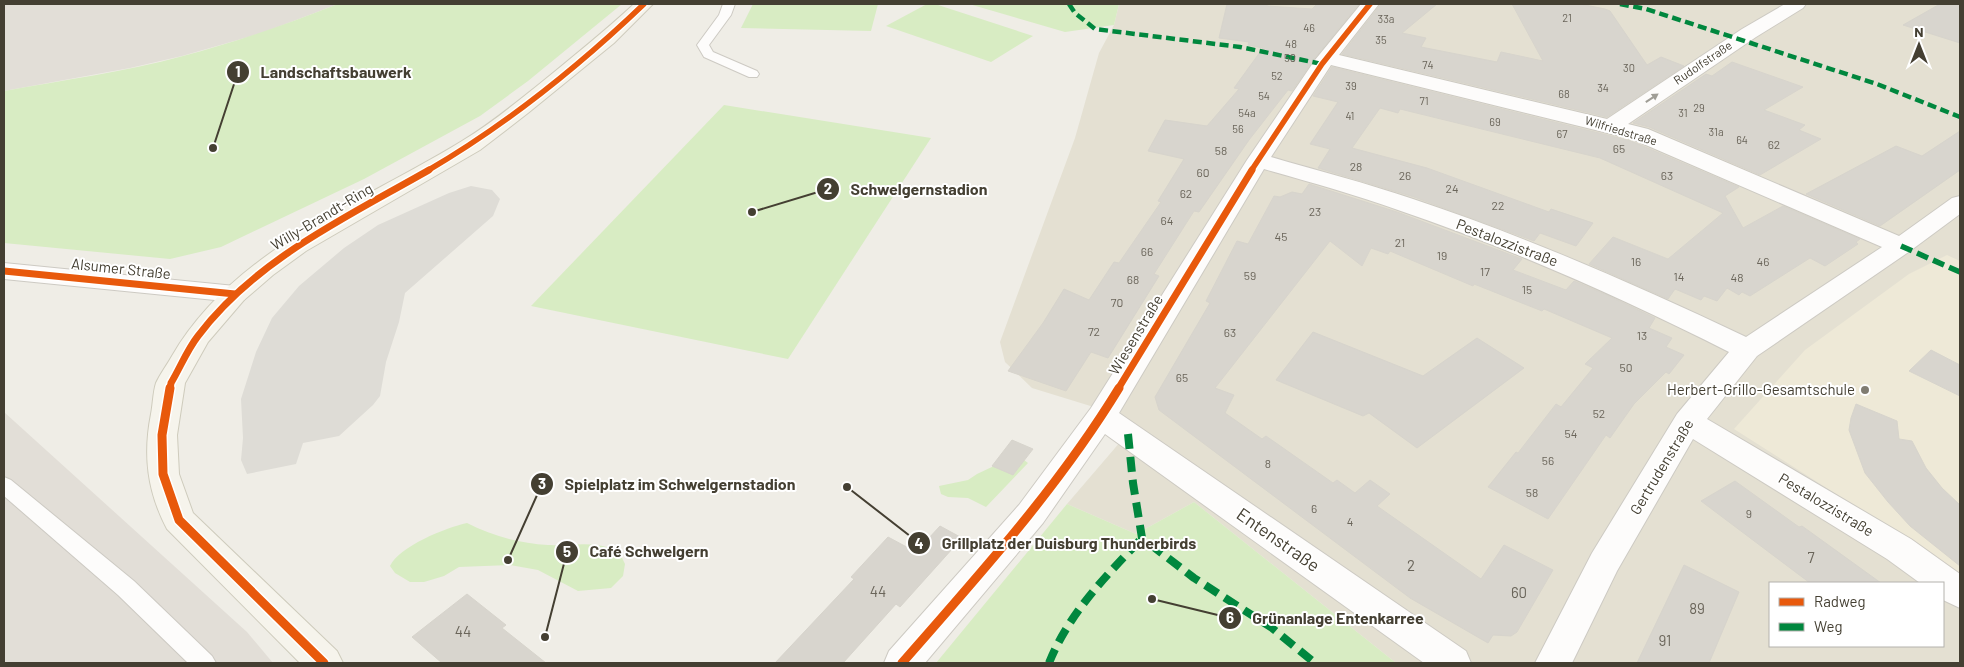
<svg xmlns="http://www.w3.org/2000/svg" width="1964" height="667" font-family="Barlow,sans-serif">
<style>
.residential{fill:#e4e0d2;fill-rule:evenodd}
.industrial{fill:#e2ded7}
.education{fill:#eee9d7}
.green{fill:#d8ecc3}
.parking{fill:#dedcd6}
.building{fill:#d8d5ce;stroke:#d7d4cc}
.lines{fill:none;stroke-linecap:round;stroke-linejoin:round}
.service-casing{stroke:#cdcac3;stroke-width:2}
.minor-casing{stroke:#cdcac3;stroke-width:2}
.tertiary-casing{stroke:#cdcac3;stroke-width:2}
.secondary-casing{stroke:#cecbbc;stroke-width:2}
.service{fill:#fdfcfb;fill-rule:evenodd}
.minor{fill:#fdfcfb;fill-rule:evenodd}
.tertiary{fill:#fdfcfb;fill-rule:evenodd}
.secondary{fill:#f6f4ec;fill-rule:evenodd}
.quiet-far2{stroke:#00873e;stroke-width:4.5;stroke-dasharray:9 4.5;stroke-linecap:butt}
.quiet-far1{stroke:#00873e;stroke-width:5.5;stroke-dasharray:12 5.5;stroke-linecap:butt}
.quiet{stroke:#00873e;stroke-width:8;stroke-dasharray:15 8;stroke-linecap:butt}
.cycleway-far2-casing{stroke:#fff;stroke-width:8}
.cycleway-far1-casing{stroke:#fff;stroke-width:10}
.cycleway-casing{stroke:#fff;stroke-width:12}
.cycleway-far2{stroke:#e8590c;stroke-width:5.5}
.cycleway-far1{stroke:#e8590c;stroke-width:7}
.cycleway{stroke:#e8590c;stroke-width:9}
.oneway{fill:#a09e96}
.poi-dot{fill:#807c71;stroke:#fff;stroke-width:2}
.labels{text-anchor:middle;stroke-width:4;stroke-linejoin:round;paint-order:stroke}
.far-number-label{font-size:11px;fill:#6a655a}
.far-street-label{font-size:12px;fill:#443f32;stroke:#fff}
.number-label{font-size:12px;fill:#6a655a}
.street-label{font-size:15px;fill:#443f32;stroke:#fff}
.poi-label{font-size:15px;fill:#443f32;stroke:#fff;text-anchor:end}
.near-number-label{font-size:15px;fill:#6a655a}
.near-street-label{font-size:18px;fill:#443f32;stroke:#fff}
.leader{fill:none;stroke:#443f32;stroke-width:2}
.callout-dot{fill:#443f32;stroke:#fff;stroke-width:2}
.mark-label{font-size:15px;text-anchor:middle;font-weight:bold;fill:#fff}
.callout-label{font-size:16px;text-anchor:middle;font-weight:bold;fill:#443f32;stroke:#fff;stroke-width:4;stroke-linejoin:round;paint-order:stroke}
</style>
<rect width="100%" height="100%" fill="#efede6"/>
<path class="residential" d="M1119,4H1960V663H1396L1194,502L1136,534L1067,504L1133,427L1097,408L1032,388L1005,362L1000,342L1075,138L1099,53L1114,25ZM1770,583H1943V646H1770Z"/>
<g class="industrial">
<polygon points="4,4 338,4 262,33 182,56 130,68 4,91"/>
<polygon points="4,412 247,632 273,663 4,663"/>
</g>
<polygon class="education" points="1947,255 1960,261 1960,573 1734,429 1805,350 1909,274"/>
<g class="green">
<path d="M338,4H622L528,81L480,116L364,179L221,247L170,259L4,243V91C63,80 124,72 183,56C236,42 287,24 338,4Z"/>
<polygon points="753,4 878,4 871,31 741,28"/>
<polygon points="927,4 935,4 1033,36 991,62 886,26"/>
<polygon points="969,4 1119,4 1114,25 1065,32"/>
<polygon points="724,105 931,138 788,359 531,306"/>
<polygon points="1024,460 1028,463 986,507 968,498 948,497 941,494 939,486 968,480 977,474 994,466"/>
<polygon points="1194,502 1396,663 936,663 1067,504 1136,534"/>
<path d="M467,523C492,536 519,543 548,545C568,546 591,541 610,548C618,550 622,557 625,564L623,576L611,588L578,591L538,570L510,565L459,567L444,576L424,582H410L395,573L390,566C400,546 445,528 467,523Z"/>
</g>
<polygon class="parking" points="471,186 492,190 500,199 493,216 405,293 399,322 386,362 380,396 373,405 339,436 303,443 296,464 247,474 241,460 243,438 241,399 256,352 272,318 299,286 344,248 378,225 449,193"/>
<g class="building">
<polygon points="1227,4 1267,4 1267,6 1312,9 1317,4 1359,4 1314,59 1292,91 1288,90 1249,140 1199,212 1194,211 1154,274 1159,276 1108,358 1091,352 1066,391 1008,371 1043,323 1064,289 1089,300 1114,262 1119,263 1161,202 1158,201 1184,159 1148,151 1165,120 1207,126 1239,89 1234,88 1263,48 1248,45 1249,42 1219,38"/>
<polygon points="1381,4 1437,4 1402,33 1426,38 1421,47 1497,62 1501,52 1543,61 1512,4 1580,4 1605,9 1610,11 1647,65 1661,57 1684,66 1607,117 1342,54"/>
<polygon points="1940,4 1960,4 1960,43 1903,25"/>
<polygon points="1732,62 1803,87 1764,110 1805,125 1799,130 1821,139 1760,175 1649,127 1633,123 1706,74 1712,76"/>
<polygon points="1332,67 1631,141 1739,187 1725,196 1743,228 1783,206 1860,239 1856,242 1858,244 1825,266 1810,258 1750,296 1742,292 1739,295 1727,288 1717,301 1704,296 1701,300 1675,289 1668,299 1589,264 1613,237 1668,259 1723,213 1600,158 1400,109 1398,113 1380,108 1352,148 1427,168 1549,212 1551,209 1593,223 1576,246 1540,233 1534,241 1414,197 1318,168 1330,149 1310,144 1338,102 1313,96"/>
<polygon points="1960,131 1960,170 1880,226 1806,194 1896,146 1922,156"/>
<polygon points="1309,184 1397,212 1522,259 1513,270 1566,290 1574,281 1607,295 1655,318 1649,328 1672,338 1666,347 1684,355 1669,374 1666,372 1634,404 1610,438 1606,435 1548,519 1488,487 1516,452 1518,453 1556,404 1561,407 1593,368 1585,364 1612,338 1544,309 1542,311 1474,284 1473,286 1390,251 1388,254 1371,248 1362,266 1330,241 1215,388 1234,395 1225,413 1262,439 1266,436 1333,483 1337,480 1355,493 1370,480 1390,494 1377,506 1481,579 1504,545 1553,570 1517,632 1511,636 1493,635 1488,643 1410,598 1159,410 1155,397 1210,303 1206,301 1237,241 1248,244 1274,196 1280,197 1292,192 1302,194"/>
<polygon points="1313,332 1423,376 1477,338 1524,368 1417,448 1369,413 1363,416 1276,380"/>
<polygon points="1931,350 1960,365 1960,396 1909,371"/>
<polygon points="1856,404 1897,421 1899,439 1912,441 1926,468 1942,488 1960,505 1960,566 1910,526 1888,502 1865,473 1849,430 1851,418"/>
<polygon points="1012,440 1033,449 1013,475 992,466"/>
<polygon points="1735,481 1799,527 1802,526 1881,583 1810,583 1701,501"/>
<polygon points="940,526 962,538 900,607 896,604 843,663 775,663 854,579 851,577 888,537 916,552"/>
<polygon points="1684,565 1739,592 1709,663 1637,663"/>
<polygon points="467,594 506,625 502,628 546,663 442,663 412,637"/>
</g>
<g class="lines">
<defs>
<g id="service">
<polygon points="723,4 735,4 731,15 709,45 713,52 757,71 759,74 757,77 749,77 704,57 697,45 719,15"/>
<polygon points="4,477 11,480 134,581 212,656 216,663 188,663 118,595 4,496"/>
</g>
<path id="minor" d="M1361,4H1379L1339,55L1607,119L1742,29L1785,4H1806L1803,8L1756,37L1628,124L1648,129L1899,236L1952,198L1960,196V214L1910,251L1757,356L1707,419L1911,539L1960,574V608L1943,600V583H1920L1887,559L1693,439L1617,571L1572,663H1535L1592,553L1677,414L1729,352C1622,298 1512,249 1398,210C1354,194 1309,182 1264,169L1119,413L1466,651L1471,663H1424L1105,434L1043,523L925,663H884L889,651L1019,505L1091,408L1247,160L1315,60ZM1331,65L1632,139L1882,247L1746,337C1637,285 1527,237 1413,199C1366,183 1319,171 1271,157Z"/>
<polygon id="tertiary" points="4,263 235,286 244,288 248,294 244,300 235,302 4,279"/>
<path id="secondary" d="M634,4H653L614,43L528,113L480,150L306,251L273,275L244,300L208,342L185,383L177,435L179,474L193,513L337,651L343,663H300L167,529C147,491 143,455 151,414C153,404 153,392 156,383C160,374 167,365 172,356C234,249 361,203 462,141C489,125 513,105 537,86C570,59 603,33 634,4Z"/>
</defs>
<use href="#service" class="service-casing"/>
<use href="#minor" class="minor-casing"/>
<use href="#tertiary" class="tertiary-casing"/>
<use href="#secondary" class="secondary-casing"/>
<use href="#service" class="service"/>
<use href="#minor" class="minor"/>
<use href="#tertiary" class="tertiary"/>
<use href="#secondary" class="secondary"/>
<g class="quiet-far2">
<polyline points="1069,4 1075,13 1095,29 1240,47 1322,64"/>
<polyline points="1620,4 1646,9 1877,84 1960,117"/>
</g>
<polyline class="quiet-far1" points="1901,246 1960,272"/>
<g class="quiet">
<polyline points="1128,434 1133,483 1142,538 1194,578 1272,628 1315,663"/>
<path d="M1049,663C1069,613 1106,576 1142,538"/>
</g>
<defs>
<g id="cycleway-far2">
<path d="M427,171C506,125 578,67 644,4"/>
<polyline points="1251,171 1322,64 1370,4"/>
</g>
<g id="cycleway-far1">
<polyline points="4,271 235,294"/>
<path d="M170,389L171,383C180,368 187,350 198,336C256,259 347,217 429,170"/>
<polyline points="1118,389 1252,170"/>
</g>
<g id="cycleway">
<polyline points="170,388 162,435 163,474 179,520 324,663"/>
<path d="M902,663C979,575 1058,488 1119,388"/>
</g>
</defs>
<use href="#cycleway-far2" class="cycleway-far2-casing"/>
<use href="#cycleway-far1" class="cycleway-far1-casing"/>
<use href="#cycleway" class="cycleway-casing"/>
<use href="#cycleway-far2" class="cycleway-far2"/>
<use href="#cycleway-far1" class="cycleway-far1"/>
<use href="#cycleway" class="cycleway"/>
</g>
<defs><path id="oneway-solid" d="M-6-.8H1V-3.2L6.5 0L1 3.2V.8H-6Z" transform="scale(1.25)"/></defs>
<use class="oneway" href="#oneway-solid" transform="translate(1652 98) rotate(-34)"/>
<circle class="poi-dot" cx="1865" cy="390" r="5"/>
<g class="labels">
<g class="far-number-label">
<text x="1567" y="22">21</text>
<text x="1386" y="23">33a</text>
<text x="1309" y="32">46</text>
<text x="1381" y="44">35</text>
<text x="1291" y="48">48</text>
<text x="1290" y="62">50</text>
<text x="1428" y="69">74</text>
<text x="1629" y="72">30</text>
<text x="1277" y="80">52</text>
<text x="1351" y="90">39</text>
<text x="1603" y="92">34</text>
<text x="1564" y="98">68</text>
<text x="1264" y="100">54</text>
<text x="1424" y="105">71</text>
<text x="1699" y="112">29</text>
<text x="1247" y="117">54a</text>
<text x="1683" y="117">31</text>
<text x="1350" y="120">41</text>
<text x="1495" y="126">69</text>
<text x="1238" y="133">56</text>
<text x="1716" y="136">31a</text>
<text x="1562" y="138">67</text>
<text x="1742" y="144">64</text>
</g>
<g class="far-street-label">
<text transform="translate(1703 63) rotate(-34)" y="4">Rudolfstraße</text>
<text transform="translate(1621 131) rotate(17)" y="4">Wilfriedstraße</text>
</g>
<g class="number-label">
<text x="1774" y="149">62</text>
<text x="1619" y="153">65</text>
<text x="1221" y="155">58</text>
<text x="1356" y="171">28</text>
<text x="1203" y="177">60</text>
<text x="1405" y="180">26</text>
<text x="1667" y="180">63</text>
<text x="1452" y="193">24</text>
<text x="1186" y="198">62</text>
<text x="1498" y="210">22</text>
<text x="1315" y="216">23</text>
<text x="1167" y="225">64</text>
<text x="1281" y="241">45</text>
<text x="1400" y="247">21</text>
<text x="1147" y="256">66</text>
<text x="1442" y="260">19</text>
<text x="1636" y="266">16</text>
<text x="1763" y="266">46</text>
<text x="1485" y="276">17</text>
<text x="1250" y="280">59</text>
<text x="1679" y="281">14</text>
<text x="1737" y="282">48</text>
<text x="1133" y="284">68</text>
<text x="1527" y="294">15</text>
<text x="1117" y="307">70</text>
<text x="1094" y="336">72</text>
<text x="1230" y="337">63</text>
<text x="1642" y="340">13</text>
<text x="1626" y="372">50</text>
<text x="1182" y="382">65</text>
<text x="1599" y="418">52</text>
<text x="1571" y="438">54</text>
<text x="1548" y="465">56</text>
<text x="1268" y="468">8</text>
<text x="1532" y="497">58</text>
<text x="1314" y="513">6</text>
<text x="1749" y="518">9</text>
<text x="1350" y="526">4</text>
</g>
<g class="street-label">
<text transform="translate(322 217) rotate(-31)" y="5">Willy-Brandt-Ring</text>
<text transform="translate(1507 243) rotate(21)" y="5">Pestalozzistraße</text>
<text transform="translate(121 269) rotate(6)" y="5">Alsumer Straße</text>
<text transform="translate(1136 335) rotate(-59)" y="5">Wiesenstraße</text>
<text transform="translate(1662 467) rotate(-59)" y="5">Gertrudenstraße</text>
<text transform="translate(1826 505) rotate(31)" y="5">Pestalozzistraße</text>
</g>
<g class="poi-label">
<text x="1855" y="395">Herbert-Grillo-Gesamtschule</text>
</g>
<g class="near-number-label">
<text x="1811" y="563">7</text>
<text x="1411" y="571">2</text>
<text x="878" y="597">44</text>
<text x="1519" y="598">60</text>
<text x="1697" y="614">89</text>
<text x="463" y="637">44</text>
<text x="1665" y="646">91</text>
</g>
<g class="near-street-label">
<text transform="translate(1278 540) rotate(35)" y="6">Entenstraße</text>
</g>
</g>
<path class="leader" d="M213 148L238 72M752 212L828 189M508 560L542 484M847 487L919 543M545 637L567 552M1152 599L1230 618"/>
<g class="callout-dot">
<circle cx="213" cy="148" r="5"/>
<circle cx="752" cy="212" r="5"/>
<circle cx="508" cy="560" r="5"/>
<circle cx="847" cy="487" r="5"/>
<circle cx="545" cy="637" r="5"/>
<circle cx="1152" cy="599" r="5"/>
<circle cx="238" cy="72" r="12"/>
<circle cx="828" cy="189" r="12"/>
<circle cx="542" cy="484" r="12"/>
<circle cx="919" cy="543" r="12"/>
<circle cx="567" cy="552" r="12"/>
<circle cx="1230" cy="618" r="12"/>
</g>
<g class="mark-label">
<text x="238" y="77">1</text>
<text x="828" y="194">2</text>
<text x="542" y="489">3</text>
<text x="919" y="549">4</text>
<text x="567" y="557">5</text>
<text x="1230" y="623">6</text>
</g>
<g class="callout-label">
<text x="336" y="78">Landschaftsbauwerk</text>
<text x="919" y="195">Schwelgernstadion</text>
<text x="680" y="490">Spielplatz im Schwelgernstadion</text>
<text x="1069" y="549">Grillplatz der Duisburg Thunderbirds</text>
<text x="649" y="557">Café Schwelgern</text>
<text x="1338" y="624">Grünanlage Entenkarree</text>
</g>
<rect width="1964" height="667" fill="none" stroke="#443f32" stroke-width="10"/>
<rect x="1769" y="582" width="175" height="65" fill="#ffffff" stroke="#b4b2ad"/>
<rect x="1779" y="598" width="25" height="8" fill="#e8590c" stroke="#b4b2ad"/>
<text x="1814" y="607" font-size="15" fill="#443f32">Radweg</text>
<rect x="1779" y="623" width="25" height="8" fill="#00873e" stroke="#b4b2ad"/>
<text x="1814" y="632" font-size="15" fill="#443f32">Weg</text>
<g transform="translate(1919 45)" stroke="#ffffff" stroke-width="4" paint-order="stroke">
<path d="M0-4L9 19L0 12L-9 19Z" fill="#443f32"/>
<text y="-8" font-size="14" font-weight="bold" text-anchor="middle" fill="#443f32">N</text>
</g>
</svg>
